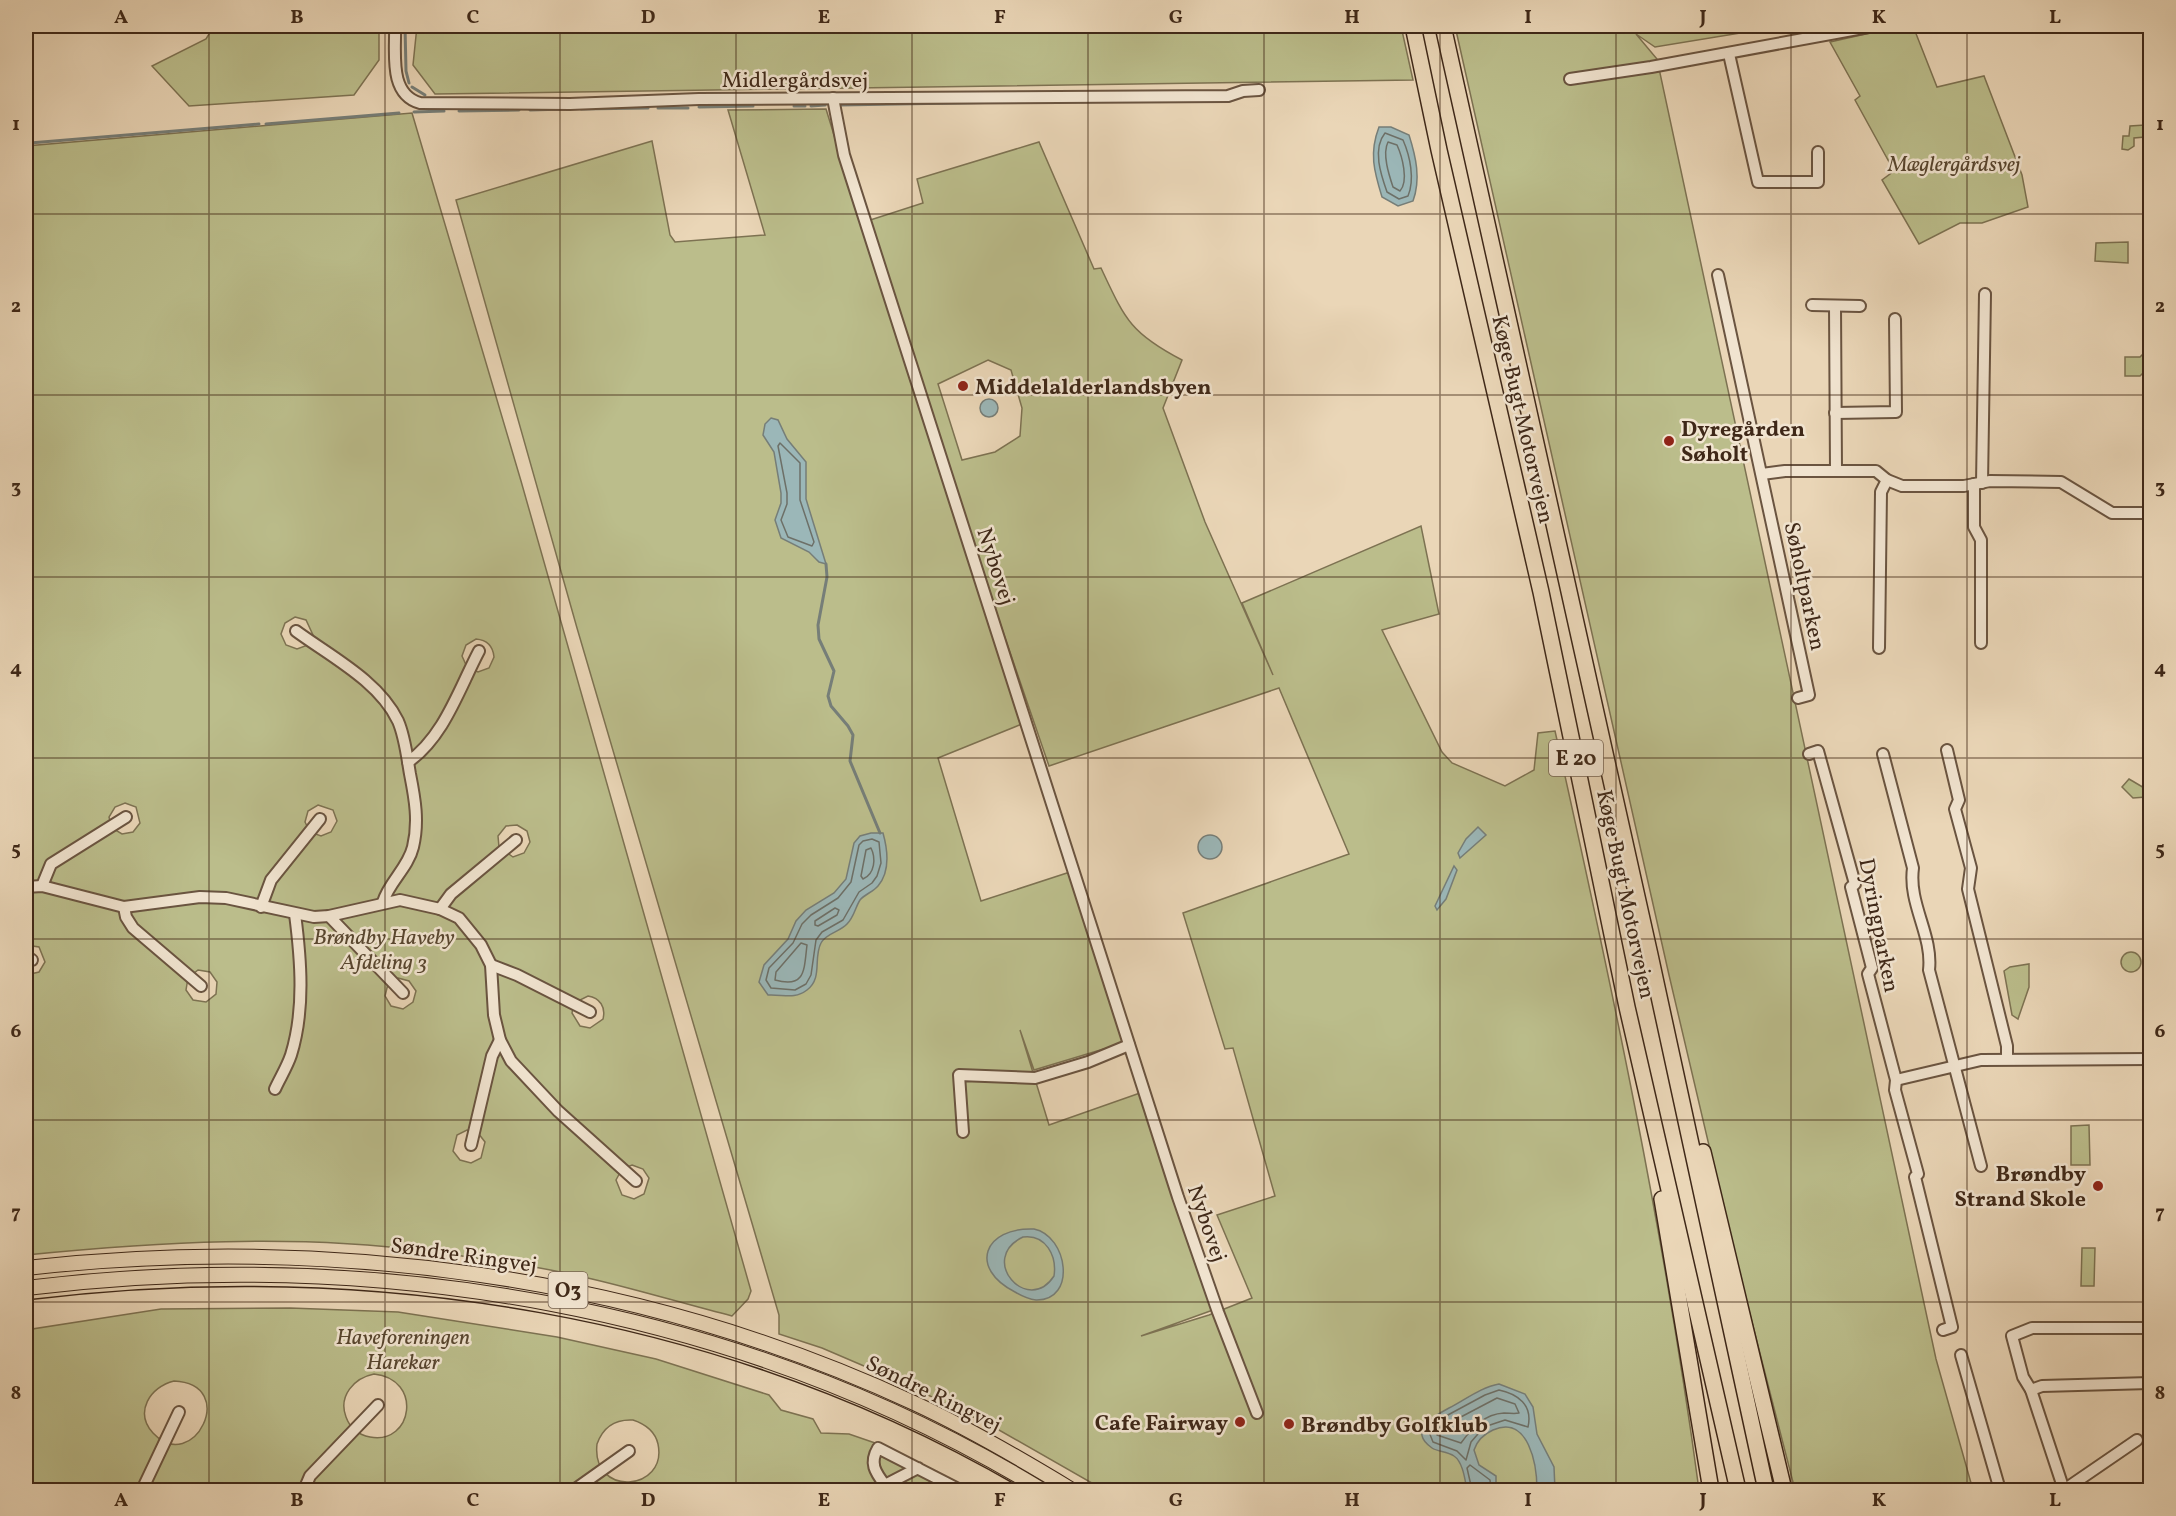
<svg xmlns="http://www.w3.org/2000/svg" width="2176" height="1516" font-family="Vollkorn,serif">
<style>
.green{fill:#bbbd8b;stroke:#7d7252;stroke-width:1.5;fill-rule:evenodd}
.water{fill:#9bb7b8;stroke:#767e78;stroke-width:1.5;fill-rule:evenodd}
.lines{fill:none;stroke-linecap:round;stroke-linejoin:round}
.shore{stroke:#6d7068;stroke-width:1.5}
.stream{stroke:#767e78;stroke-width:3}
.minor-casing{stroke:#6a5440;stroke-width:14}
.major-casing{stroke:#3f2818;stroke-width:16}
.highway-casing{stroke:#3f2818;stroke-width:18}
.minor{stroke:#f1e4d0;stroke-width:10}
.major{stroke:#ead6b7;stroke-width:14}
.highway{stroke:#ead6b7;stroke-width:15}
.tram{stroke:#3f2818;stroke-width:1.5}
.grid{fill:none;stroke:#3f2818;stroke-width:1.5;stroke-opacity:0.55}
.poi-dot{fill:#8f2418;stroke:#f1e4d0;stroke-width:2}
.labels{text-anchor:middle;stroke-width:5;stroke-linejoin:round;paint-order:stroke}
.shield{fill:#f1e4d0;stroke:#74604f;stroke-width:1.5}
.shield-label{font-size:21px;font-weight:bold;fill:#3f2818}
.street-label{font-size:22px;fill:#3f2818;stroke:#f1e4d0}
.park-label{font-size:22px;font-style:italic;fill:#58462f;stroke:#f1e4d0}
.poi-label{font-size:22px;font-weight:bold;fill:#3f2818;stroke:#f1e4d0;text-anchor:start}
.neatline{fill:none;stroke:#3f2818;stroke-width:2}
.grid-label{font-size:20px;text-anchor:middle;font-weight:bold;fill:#3f2818}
</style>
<rect width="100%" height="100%" fill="#ead6b7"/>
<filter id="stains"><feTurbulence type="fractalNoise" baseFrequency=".00333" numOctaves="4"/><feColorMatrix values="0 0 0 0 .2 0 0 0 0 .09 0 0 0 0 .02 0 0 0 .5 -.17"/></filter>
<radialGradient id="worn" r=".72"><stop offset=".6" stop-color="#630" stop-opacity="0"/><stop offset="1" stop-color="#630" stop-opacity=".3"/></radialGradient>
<g class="green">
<polygon points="214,26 379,26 379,60 354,95 189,106 152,66 206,39"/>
<polygon points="417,26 1401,26 1413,80 435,94 413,65"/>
<polygon points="1455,26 1783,26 1655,47 1636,34 1657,59 1936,1359 1973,1490 1795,1490 1734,1252 1669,975"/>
<polygon points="1901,26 1913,26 1937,87 1984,76 2022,175 2028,207 1982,223 1960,223 1919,244 1882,180 1894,171 1855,100 1860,96 1830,42"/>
<path d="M826,109L861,223L923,203L917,179L1039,142L1094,269L1101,268C1125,319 1130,333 1182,360L1163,408L1205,522L1273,675L1242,603L1421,526L1439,614L1382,630L1442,752L1452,763L1505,786L1534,770L1538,733L1555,731C1611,982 1665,1235 1699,1490H1104L992,1426L899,1381L822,1348L779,1334V1315L577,628L456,200L652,141L670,235L675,242L765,235L728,110ZM988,360L1011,370L1022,408L1020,436L995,452L962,460L938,384ZM989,591L1049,766L1279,688L1349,854L1183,913L1225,1049L1233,1048L1275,1196L1217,1215L1252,1298L1209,1315L1141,1336L1213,1310L1140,1093L1049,1125L1020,1030L1034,1070L1127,1042L1070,872L981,901L938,758L1022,724Z"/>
<path d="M412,113L521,481L751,1291L748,1299L732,1316C685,1304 639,1290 592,1279C539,1266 479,1258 425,1251C294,1234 157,1242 26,1255V975L39,972L45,962L39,947L26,945V146ZM295,617L306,620L313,635L308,645L297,649L286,645L281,634L285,623ZM476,639C487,640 493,646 494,657L489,668L478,672L467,667L462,656L466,645ZM125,803L136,807L140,823L133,832L122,834L112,828L109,817L115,807ZM318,805L333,810L337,821L331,832L321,836L310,832L305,822L308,811ZM517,825L527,831L530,842L524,853L513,857L499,847L498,836L506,826ZM198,970L210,972L217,982L216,994L206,1002L193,1000L186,990L188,978ZM398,978L409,981L416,991L413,1002L403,1009L391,1006L385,996L388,984ZM588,996C600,998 606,1007 603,1019L590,1028L580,1026L572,1013L574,1003ZM467,1130L478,1133L485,1142L481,1158L471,1163L460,1160L453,1151L457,1135ZM632,1165L643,1169L649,1178L644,1194L634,1199L622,1195L616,1180L622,1169Z"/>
<polygon points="2145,125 2145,137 2134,138 2134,146 2128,150 2122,149 2123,136 2129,136 2130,126"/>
<polygon points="2128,242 2128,263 2095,261 2096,243"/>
<polygon points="2150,352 2150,366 2140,376 2125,376 2125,357 2140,357 2144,353"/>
<polygon points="2129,779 2146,789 2146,797 2133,798 2122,787"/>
<circle cx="2131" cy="962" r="10"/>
<polygon points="2029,964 2029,987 2018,1019 2012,1015 2004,971 2010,967"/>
<polygon points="2089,1125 2090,1165 2071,1165 2071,1126"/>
<polygon points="2082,1248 2095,1248 2094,1286 2081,1286"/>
<path d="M290,1308L398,1312L557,1337L656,1359L769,1395L781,1410L813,1419L821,1433L849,1434L878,1444L967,1490H26V1330L161,1309ZM374,1374C423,1379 413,1445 370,1437C359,1435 350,1428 346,1417C338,1396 354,1378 374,1374ZM174,1381C240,1384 193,1476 153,1433C134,1412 150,1387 174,1381ZM633,1420C645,1424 655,1431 658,1444C668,1491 591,1498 597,1444C603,1427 615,1419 633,1420Z"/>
</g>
<g class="water">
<path d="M1379,127H1391L1409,135C1416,157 1421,179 1413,201L1398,206L1382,197C1374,171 1369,153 1379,127Z"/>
<circle cx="989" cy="408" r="9"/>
<polygon points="771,418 778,420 787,439 806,462 806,499 826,564 819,562 809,552 781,538 775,520 781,503 781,493 774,452 763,435 765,424"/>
<polygon points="1478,827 1486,835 1460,858 1458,853 1466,839"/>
<path d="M871,833H883C888,851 890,872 878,886C873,892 865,894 860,900C855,908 854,917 847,924C840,932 826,933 821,943C813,958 823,978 807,990C794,1000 783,994 768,995L759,982L764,965L788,939L796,921L806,910L834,893L846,879L854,843L860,836Z"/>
<circle cx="1210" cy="847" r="12"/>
<polygon points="1454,866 1457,870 1446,899 1437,910 1435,906"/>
<path d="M1034,1229C1068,1236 1077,1301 1036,1300C1028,1299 1022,1296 1015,1292C968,1268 984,1227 1034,1229ZM1023,1237C1046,1234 1057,1256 1054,1276C1028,1316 977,1259 1023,1237Z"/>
<path d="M1499,1384L1525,1394L1533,1407L1537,1434L1554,1467L1555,1490H1537C1537,1466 1529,1414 1493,1430C1484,1434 1477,1441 1474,1450L1479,1465L1496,1476V1490H1467C1465,1480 1463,1462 1454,1456C1447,1451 1438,1452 1432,1448C1407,1431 1434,1416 1449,1408C1465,1400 1481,1387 1499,1384Z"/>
</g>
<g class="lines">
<g class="shore">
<path d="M1385,133L1403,140C1410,156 1415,179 1408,196L1399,199L1387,192C1381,175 1372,149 1385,133Z"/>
<path d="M1388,142L1397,145C1402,156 1409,181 1400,191L1393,187C1389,175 1382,154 1388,142Z"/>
<polygon points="780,443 800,463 800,500 814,542 812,546 788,537 781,520 787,504 787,493 778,446"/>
<polygon points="872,839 879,842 881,863 877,876 872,883 859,892 843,920 822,932 816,940 811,975 806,984 795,990 771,988 766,980 769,968 793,943 802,924 811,915 838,898 851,882 859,845 863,841"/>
<path d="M871,848C876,858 875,874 863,879L861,876L866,850Z"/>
<polygon points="835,908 839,910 837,915 818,926 815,925 815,921"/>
<path d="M801,943L807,945C804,969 806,989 775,980L776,972Z"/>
<path d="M1499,1390C1518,1394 1533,1405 1528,1427L1505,1420L1484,1427L1471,1442L1466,1460L1457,1451L1433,1442L1429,1432L1433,1423L1485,1395Z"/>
<path d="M1497,1398L1515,1404L1519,1413C1514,1414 1510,1413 1504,1413C1484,1414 1472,1428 1461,1443L1437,1435L1438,1429Z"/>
<polyline points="1472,1490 1467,1468 1470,1465 1490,1480 1491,1490"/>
</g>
<g class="stream">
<polyline points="405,26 406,71 409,83"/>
<polyline points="412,87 425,95"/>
<polyline points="840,105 1013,102"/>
<polyline points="794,106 805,106"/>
<polyline points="811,106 825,105"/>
<polyline points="699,107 753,106"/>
<polyline points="658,108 688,108"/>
<polyline points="581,109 648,108"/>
<polyline points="530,110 565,109"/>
<polyline points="459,111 519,110"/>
<polyline points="414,112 444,111"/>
<polyline points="266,124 399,113"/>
<polyline points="30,143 259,124"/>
<polyline points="826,564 827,577 818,625 819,639 834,671 828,696 831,706 848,726 853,735 850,761 880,833"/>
</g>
<defs>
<g id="minor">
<path d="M395,26C396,52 388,94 420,103L570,104L699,99L1228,96L1243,91L1259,90"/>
<polyline points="1729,54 1758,182 1818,182 1818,152"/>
<polyline points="1570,79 1651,67 1874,26"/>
<polyline points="833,98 844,155 1178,1197 1218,1312 1257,1413"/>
<polyline points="1718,275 1809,695 1798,698"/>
<polyline points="1812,305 1860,306"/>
<polyline points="1835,306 1836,471"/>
<polyline points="1835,413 1896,412 1895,319"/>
<polyline points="1762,474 1785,471 1876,471 1887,480 1902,486 1964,486 1990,481 2061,482 2112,513 2150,513"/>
<polyline points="1982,483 1985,294"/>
<polyline points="1974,484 1974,527 1981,540 1981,643"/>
<path d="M296,631C330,656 379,681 398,721C405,737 407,757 410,774C415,799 419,822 413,847C408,868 389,882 383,902"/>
<polyline points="1879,648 1881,492 1887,480"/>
<polyline points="1947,750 1959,800 1955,809 1971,868 1968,889 2007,1046 2007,1059"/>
<polyline points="1809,754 1818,751 1855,884 1851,887 1872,968 1868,974 1896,1080 1895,1090 1918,1174 1915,1177 1952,1327 1943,1330"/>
<path d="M1883,754L1913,868C1908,904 1933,935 1929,970L1981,1166"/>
<path d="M408,762C444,737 459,689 479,651"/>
<polyline points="42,886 51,864 126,817"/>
<polyline points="26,887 42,886 124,907 200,897 226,898 314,917 329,916 400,900 440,909 459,918 481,945 491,965 494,1015 500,1040 511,1061 558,1111 636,1181"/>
<polyline points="124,907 126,917 133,928 201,986"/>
<polyline points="261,907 271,880 320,819"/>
<polyline points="440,909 451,894 516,840"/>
<polyline points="329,916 403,993"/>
<polyline points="26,956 32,960"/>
<polyline points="491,965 517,975 590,1012"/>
<polyline points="1896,1080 1981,1060 2150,1059"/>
<path d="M275,1089C280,1078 287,1067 291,1055C305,1010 301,960 295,914"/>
<polyline points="963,1132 959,1075 1035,1078 1088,1062 1129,1045"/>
<polyline points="471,1145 492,1056 500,1040"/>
<polyline points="1961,1355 2000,1490"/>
<polyline points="2031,1390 2042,1386 2150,1383"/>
<path d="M918,1468L885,1485C875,1472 869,1463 878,1448L960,1490"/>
<polyline points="142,1490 179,1412"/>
<polyline points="304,1490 310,1476 378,1405"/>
<polyline points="574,1490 629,1451"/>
<polyline points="2064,1490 2031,1390 2023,1377 2012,1336 2032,1328 2150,1328"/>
<polyline points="2064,1490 2137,1440"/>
</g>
<g id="major">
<path d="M26,1268C326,1234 639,1275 914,1403C968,1428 1021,1459 1072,1490"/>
<path d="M26,1288C374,1245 740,1306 1042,1490"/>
</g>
<g id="highway">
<polyline points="1413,26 1439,150 1541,592 1627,1007 1738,1490"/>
<polyline points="1443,26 1650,955 1766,1490"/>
<polyline points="1703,1152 1784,1490"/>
<polyline points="1662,1199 1711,1490"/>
</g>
</defs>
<use href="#minor" class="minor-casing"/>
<use href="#major" class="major-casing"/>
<use href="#highway" class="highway-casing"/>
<use href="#minor" class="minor"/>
<use href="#major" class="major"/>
<use href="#highway" class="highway"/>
<path class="tram" d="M26,1300C369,1258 724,1313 1025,1490"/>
</g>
<path class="grid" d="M209,26V1490M385,26V1490M560,26V1490M736,26V1490M912,26V1490M1088,26V1490M1264,26V1490M1440,26V1490M1616,26V1490M1791,26V1490M1967,26V1490M26,214H2150M26,395H2150M26,577H2150M26,758H2150M26,939H2150M26,1120H2150M26,1302H2150"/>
<g class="poi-dot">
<circle cx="963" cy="386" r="6"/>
<circle cx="1669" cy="441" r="6"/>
<circle cx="2098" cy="1186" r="6"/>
<circle cx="1240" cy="1422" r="6"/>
<circle cx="1289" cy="1424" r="6"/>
</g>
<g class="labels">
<g class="shield">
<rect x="1549" y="740" width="54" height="36" rx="4.5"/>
<rect x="548.5" y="1272" width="39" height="36" rx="4.5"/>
</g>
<g class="shield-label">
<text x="1576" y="765">E 20</text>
<text x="568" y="1297">O3</text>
</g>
<g class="street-label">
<text x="795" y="87">Midlergårdsvej</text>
<text transform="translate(1524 419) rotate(77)" y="8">Køge Bugt Motorvejen</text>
<text transform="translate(997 566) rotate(72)" y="8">Nybovej</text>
<text transform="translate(1806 586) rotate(78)" y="8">Søholtparken</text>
<text transform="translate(1627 894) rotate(78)" y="8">Køge Bugt Motorvejen</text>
<text transform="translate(1880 925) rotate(79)" y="8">Dyringparken</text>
<text transform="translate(1208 1223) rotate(71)" y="8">Nybovej</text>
<text transform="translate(464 1254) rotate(8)" y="8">Søndre Ringvej</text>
<text transform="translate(934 1393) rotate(26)" y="8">Søndre Ringvej</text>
</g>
<g class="park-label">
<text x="1954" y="171">Mæglergårdsvej</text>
<text x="384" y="944">Brøndby Haveby<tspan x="384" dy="25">Afdeling 3</tspan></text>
<text x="403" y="1344">Haveforeningen<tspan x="403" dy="25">Harekær</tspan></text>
</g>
<g class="poi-label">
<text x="975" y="394">Middelalderlandsbyen</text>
<text x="1681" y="436">Dyregården<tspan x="1681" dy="25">Søholt</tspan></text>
<text x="2086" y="1181" text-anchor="end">Brøndby<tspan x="2086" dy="25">Strand Skole</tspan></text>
<text x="1228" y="1430" text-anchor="end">Cafe Fairway</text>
<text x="1301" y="1432">Brøndby Golfklub</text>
</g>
</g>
<rect width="2176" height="1516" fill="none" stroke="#ead6b7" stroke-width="66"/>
<rect x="33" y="33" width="2110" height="1450" class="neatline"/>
<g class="grid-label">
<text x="121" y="23">A</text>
<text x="297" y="23">B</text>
<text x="473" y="23">C</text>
<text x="648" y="23">D</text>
<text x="824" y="23">E</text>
<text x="1000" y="23">F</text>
<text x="1176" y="23">G</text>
<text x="1352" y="23">H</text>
<text x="1528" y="23">I</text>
<text x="1703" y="23">J</text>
<text x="1879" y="23">K</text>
<text x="2055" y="23">L</text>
<text x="16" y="130">1</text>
<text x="2160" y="130">1</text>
<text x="16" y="312">2</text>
<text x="2160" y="312">2</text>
<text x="16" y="493">3</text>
<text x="2160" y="493">3</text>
<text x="16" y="674">4</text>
<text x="2160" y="674">4</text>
<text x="16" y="855">5</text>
<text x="2160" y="855">5</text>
<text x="16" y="1037">6</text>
<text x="2160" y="1037">6</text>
<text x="16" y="1218">7</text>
<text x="2160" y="1218">7</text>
<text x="16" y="1399">8</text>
<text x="2160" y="1399">8</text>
<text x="121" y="1506">A</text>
<text x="297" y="1506">B</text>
<text x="473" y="1506">C</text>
<text x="648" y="1506">D</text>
<text x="824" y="1506">E</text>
<text x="1000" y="1506">F</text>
<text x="1176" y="1506">G</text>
<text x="1352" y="1506">H</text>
<text x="1528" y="1506">I</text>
<text x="1703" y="1506">J</text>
<text x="1879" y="1506">K</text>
<text x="2055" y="1506">L</text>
</g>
<rect width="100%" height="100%" filter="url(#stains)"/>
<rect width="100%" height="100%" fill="url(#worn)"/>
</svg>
